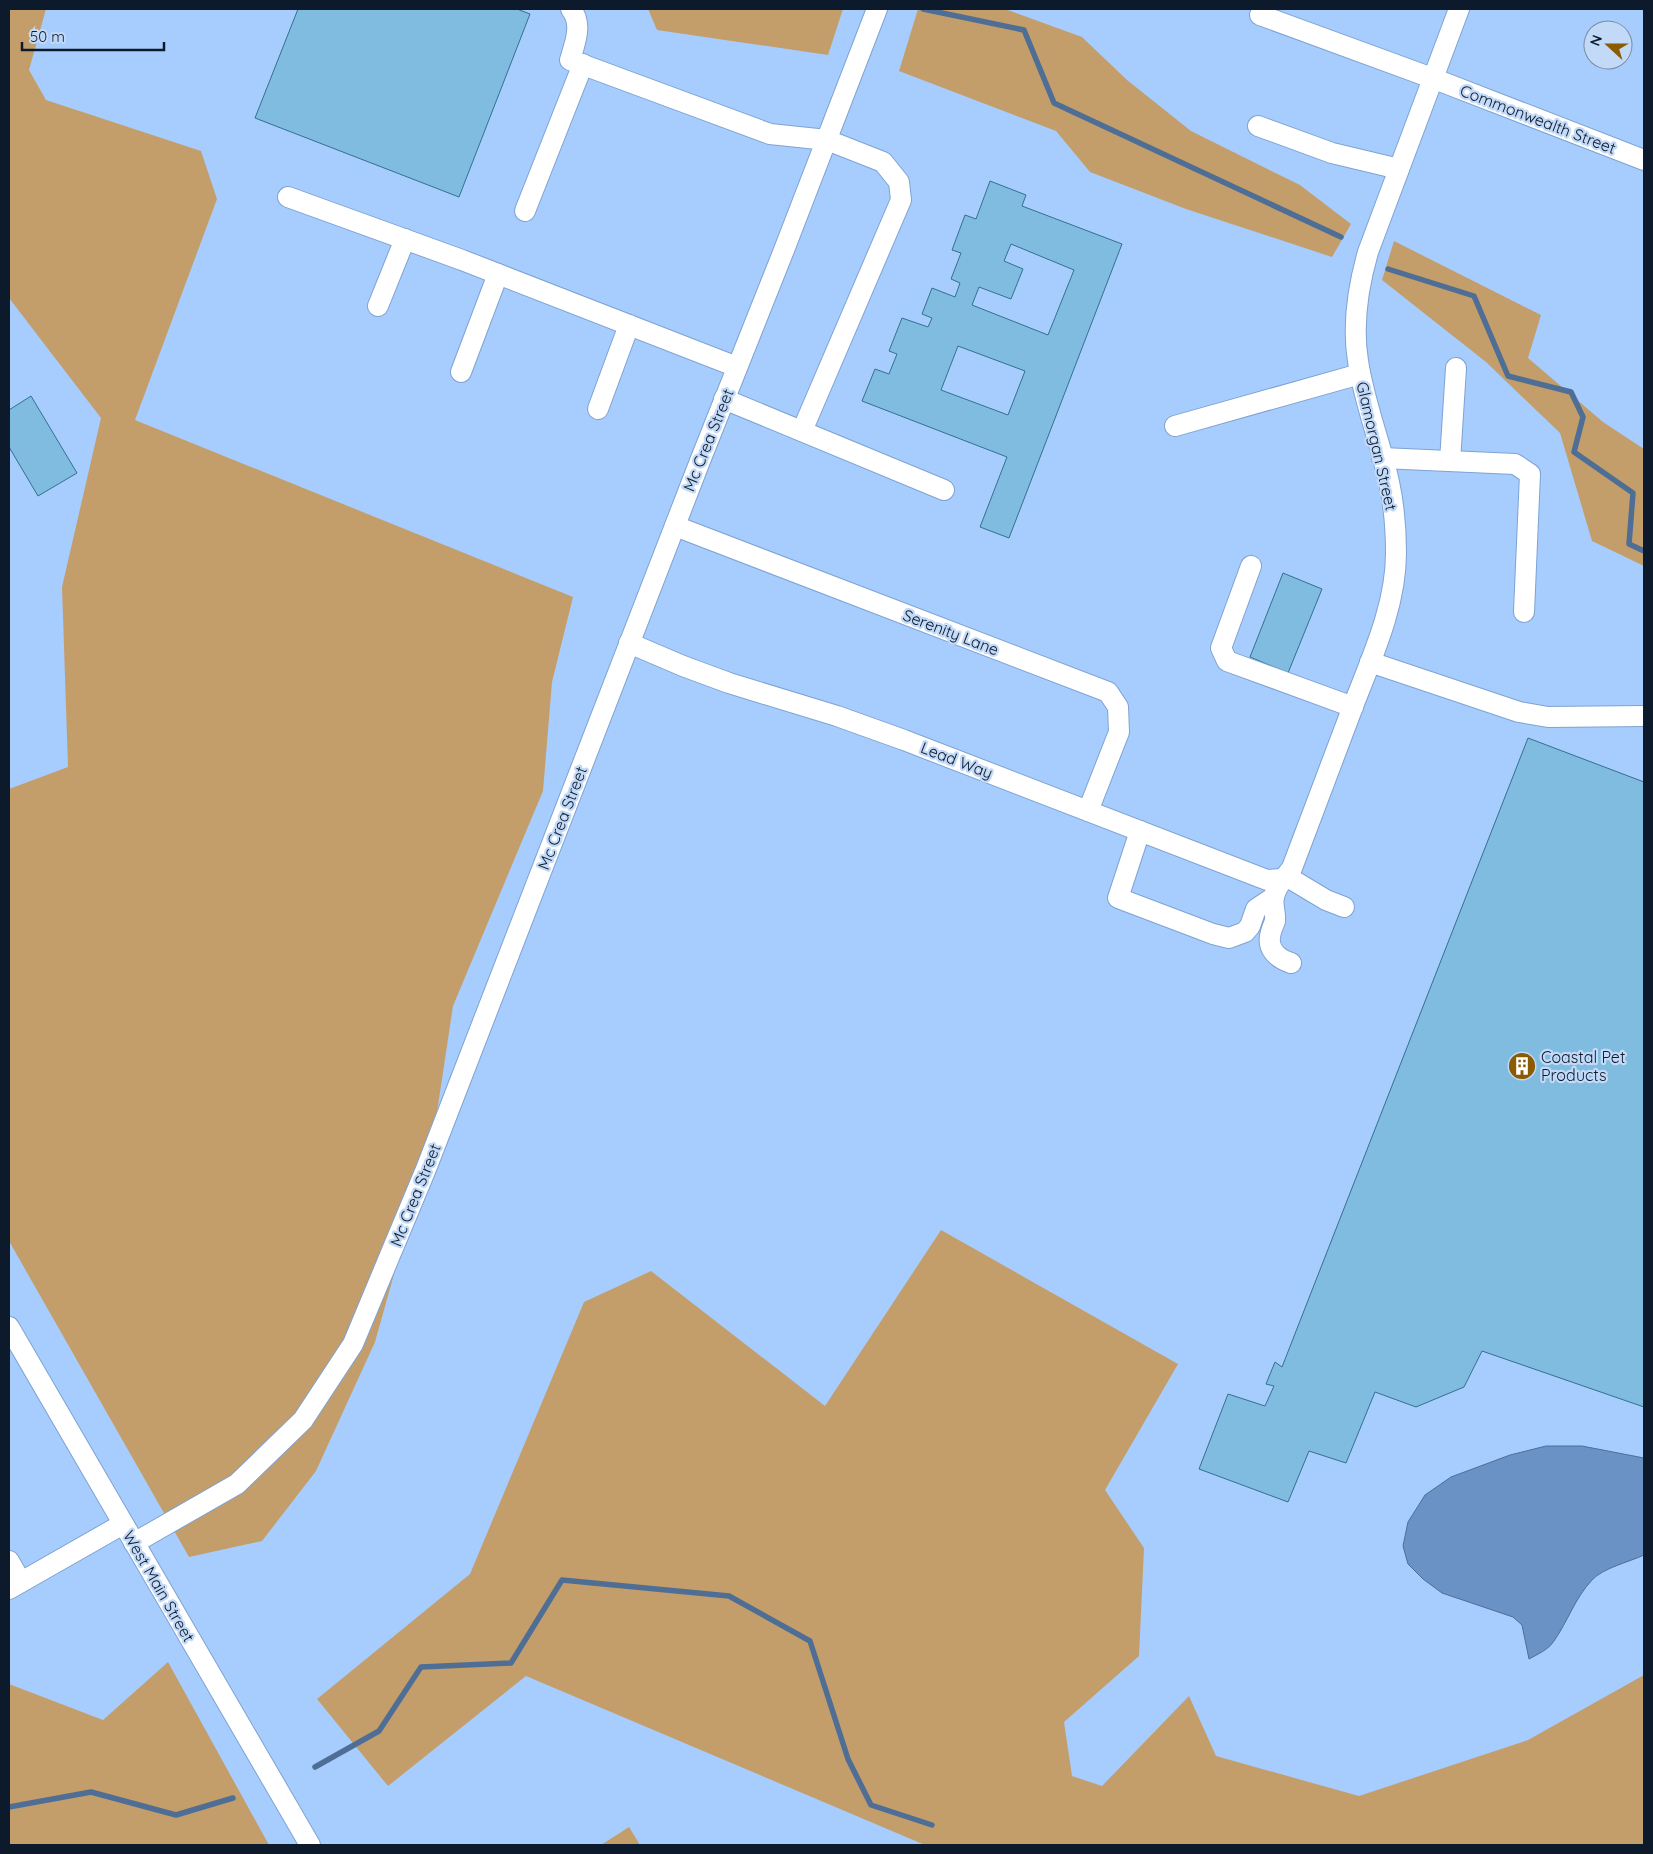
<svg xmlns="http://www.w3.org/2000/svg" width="1653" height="1854" font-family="Quicksand,sans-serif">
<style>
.green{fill:#c49e6a}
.water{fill:#6a92c4;stroke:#4e6e96}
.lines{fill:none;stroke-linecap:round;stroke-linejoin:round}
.stream{stroke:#4e6e96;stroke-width:5.5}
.building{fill:#7fbcdf;stroke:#347090;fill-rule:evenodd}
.minor-casing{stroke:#7ea3d2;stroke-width:22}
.minor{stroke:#fff;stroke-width:20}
.labels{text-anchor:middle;stroke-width:4.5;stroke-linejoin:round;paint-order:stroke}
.street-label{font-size:16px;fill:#0c1a2c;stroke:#c2d9f7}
.poi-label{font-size:16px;fill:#0c1a2c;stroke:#c2d9f7;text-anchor:start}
</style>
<rect width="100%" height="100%" fill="#a7cdfe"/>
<g class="green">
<polygon points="9,9 46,9 29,70 46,100 201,151 217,199 135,420 573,597 552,682 543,791 453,1006 434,1132 375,1342 316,1471 262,1541 189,1557 9,1241 9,789 68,767 62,587 101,418 9,298"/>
<polygon points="648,9 843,9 828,55 657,30"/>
<polygon points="918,9 1005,9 1082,37 1127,80 1191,131 1300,185 1351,224 1332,257 1186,209 1090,172 1056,131 899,71"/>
<polygon points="1394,241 1541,315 1528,358 1603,422 1644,449 1644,566 1592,541 1560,433 1486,362 1382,280"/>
<polygon points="941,1230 1178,1364 1105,1490 1144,1548 1139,1656 1064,1722 1072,1776 1102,1786 1189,1696 1216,1756 1359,1796 1528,1740 1644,1675 1644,1845 925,1845 526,1676 388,1786 317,1699 470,1574 584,1302 651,1271 825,1406"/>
<polygon points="168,1662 269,1845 9,1845 9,1684 103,1720"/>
<polygon points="629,1827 640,1845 601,1845"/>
</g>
<path class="water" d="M1546,1446H1582L1644,1458V1555C1629,1562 1603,1568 1592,1580C1575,1598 1568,1621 1554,1641C1548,1650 1538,1654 1529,1659L1522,1625L1513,1617L1442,1593L1423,1579L1408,1564L1403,1546L1408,1522L1425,1495L1451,1477L1510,1455Z"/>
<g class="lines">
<g class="stream">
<polyline points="923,9 1024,30 1054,103 1341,237"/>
<polyline points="1388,269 1474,296 1508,376 1571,392 1583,417 1574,452 1633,493 1629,544 1644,551"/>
<polyline points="315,1767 379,1731 421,1667 511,1663 562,1580 729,1596 810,1641 848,1759 871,1805 932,1825"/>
<polyline points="9,1807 91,1792 176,1815 233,1798"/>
</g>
</g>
<g class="building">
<polygon points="298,9 517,9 530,14 459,197 255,118"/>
<path d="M990,181L1026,195L1022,206L1122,244L1009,538L980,527L1007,457L862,401L875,369L889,374L897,354L889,351L902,318L928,327L932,318L922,314L932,288L955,297L960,283L951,279L961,253L952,250L965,215L976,219ZM1011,244L1074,270L1048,335L972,305L979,287L1011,299L1023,269L1004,261ZM958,346L1025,371L1008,415L941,390Z"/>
<polygon points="31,396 77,473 38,496 9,447 9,410"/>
<polygon points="1283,573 1322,589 1288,673 1250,657"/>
<polygon points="1528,738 1644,782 1644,1407 1482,1351 1464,1387 1416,1407 1375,1392 1346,1463 1309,1451 1288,1502 1199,1469 1228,1394 1265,1406 1274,1386 1266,1384 1275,1362 1282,1367"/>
</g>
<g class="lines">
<defs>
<g id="minor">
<path d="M571,9C583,24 575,43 570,60L770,134L827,140L883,162L899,182L901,200L802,431"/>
<polyline points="1260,15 1432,78 1644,160"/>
<polyline points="1258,126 1332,153 1399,169"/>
<polyline points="288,197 462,260 737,367"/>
<polyline points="525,211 583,64"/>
<polyline points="378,306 405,239"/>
<polyline points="461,372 498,274"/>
<polyline points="724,399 944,490"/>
<polyline points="598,409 629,325"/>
<polyline points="1175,426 1360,374"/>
<polyline points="1382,458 1515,464 1530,474 1524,612"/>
<polyline points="1450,461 1456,368"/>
<polyline points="675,526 1108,692 1118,707 1119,732 1088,811"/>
<polyline points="1251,566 1221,648 1227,661 1353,707"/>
<polyline points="629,643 683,666 729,683 837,716 904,740 1267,880 1282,879"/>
<polyline points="1370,662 1519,712 1548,717 1644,716"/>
<polyline points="1140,831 1118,898 1213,934 1229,938 1245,932 1250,926 1256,909 1274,897"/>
<polyline points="1286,876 1326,900 1344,907"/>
<path d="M1291,963C1276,958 1266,948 1271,932C1272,928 1274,924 1275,921C1276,913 1272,905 1274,897C1276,885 1285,878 1292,868C1312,815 1332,762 1352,709C1371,659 1396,607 1396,553C1396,529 1394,505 1389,482C1380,441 1364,402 1358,361C1352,324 1358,287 1368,252L1459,9"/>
<polyline points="9,1327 310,1845"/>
<polyline points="134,1543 237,1484 303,1420 353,1344 426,1169 700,461 784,250 877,9"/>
<polyline points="9,1561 21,1582"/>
<polyline points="9,1589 123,1524"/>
</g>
</defs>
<use href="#minor" class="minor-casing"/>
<use href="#minor" class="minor"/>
</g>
<defs>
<symbol id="building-disc" viewBox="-11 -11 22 22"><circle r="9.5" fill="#8a5b00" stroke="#c2d9f7"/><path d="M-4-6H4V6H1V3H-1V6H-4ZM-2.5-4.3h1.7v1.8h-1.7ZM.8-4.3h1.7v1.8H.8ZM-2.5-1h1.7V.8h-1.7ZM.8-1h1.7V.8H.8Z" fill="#fff"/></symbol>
</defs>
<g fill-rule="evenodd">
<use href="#building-disc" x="1506" y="1050" width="32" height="32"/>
</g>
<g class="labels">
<g class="street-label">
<text transform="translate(1538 119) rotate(21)" y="6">Commonwealth Street</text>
<text transform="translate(708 440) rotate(-68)" y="6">Mc Crea Street</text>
<text transform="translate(1377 446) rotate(77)" y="6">Glamorgan Street</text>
<text transform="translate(951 632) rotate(21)" y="6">Serenity Lane</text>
<text transform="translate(957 760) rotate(21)" y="6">Lead Way</text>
<text transform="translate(562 818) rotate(-69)" y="6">Mc Crea Street</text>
<text transform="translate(415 1195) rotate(-68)" y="6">Mc Crea Street</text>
<text transform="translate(159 1586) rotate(60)" y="6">West Main Street</text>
</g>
<g class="poi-label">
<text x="1541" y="1063">Coastal Pet<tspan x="1541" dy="18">Products</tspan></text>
</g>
</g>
<rect width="1653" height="1854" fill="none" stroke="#0c1a2c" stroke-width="20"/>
<g transform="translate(1608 45) rotate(291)"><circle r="24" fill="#c2d9f7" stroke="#798da6"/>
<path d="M0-4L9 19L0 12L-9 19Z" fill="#8a5b00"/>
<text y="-8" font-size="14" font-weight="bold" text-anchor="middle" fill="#0c1a2c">N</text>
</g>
<path d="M22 42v8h142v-8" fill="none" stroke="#0c1a2c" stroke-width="2.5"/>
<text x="30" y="42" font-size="15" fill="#0c1a2c" stroke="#c2d9f7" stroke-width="4" paint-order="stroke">50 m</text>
</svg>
